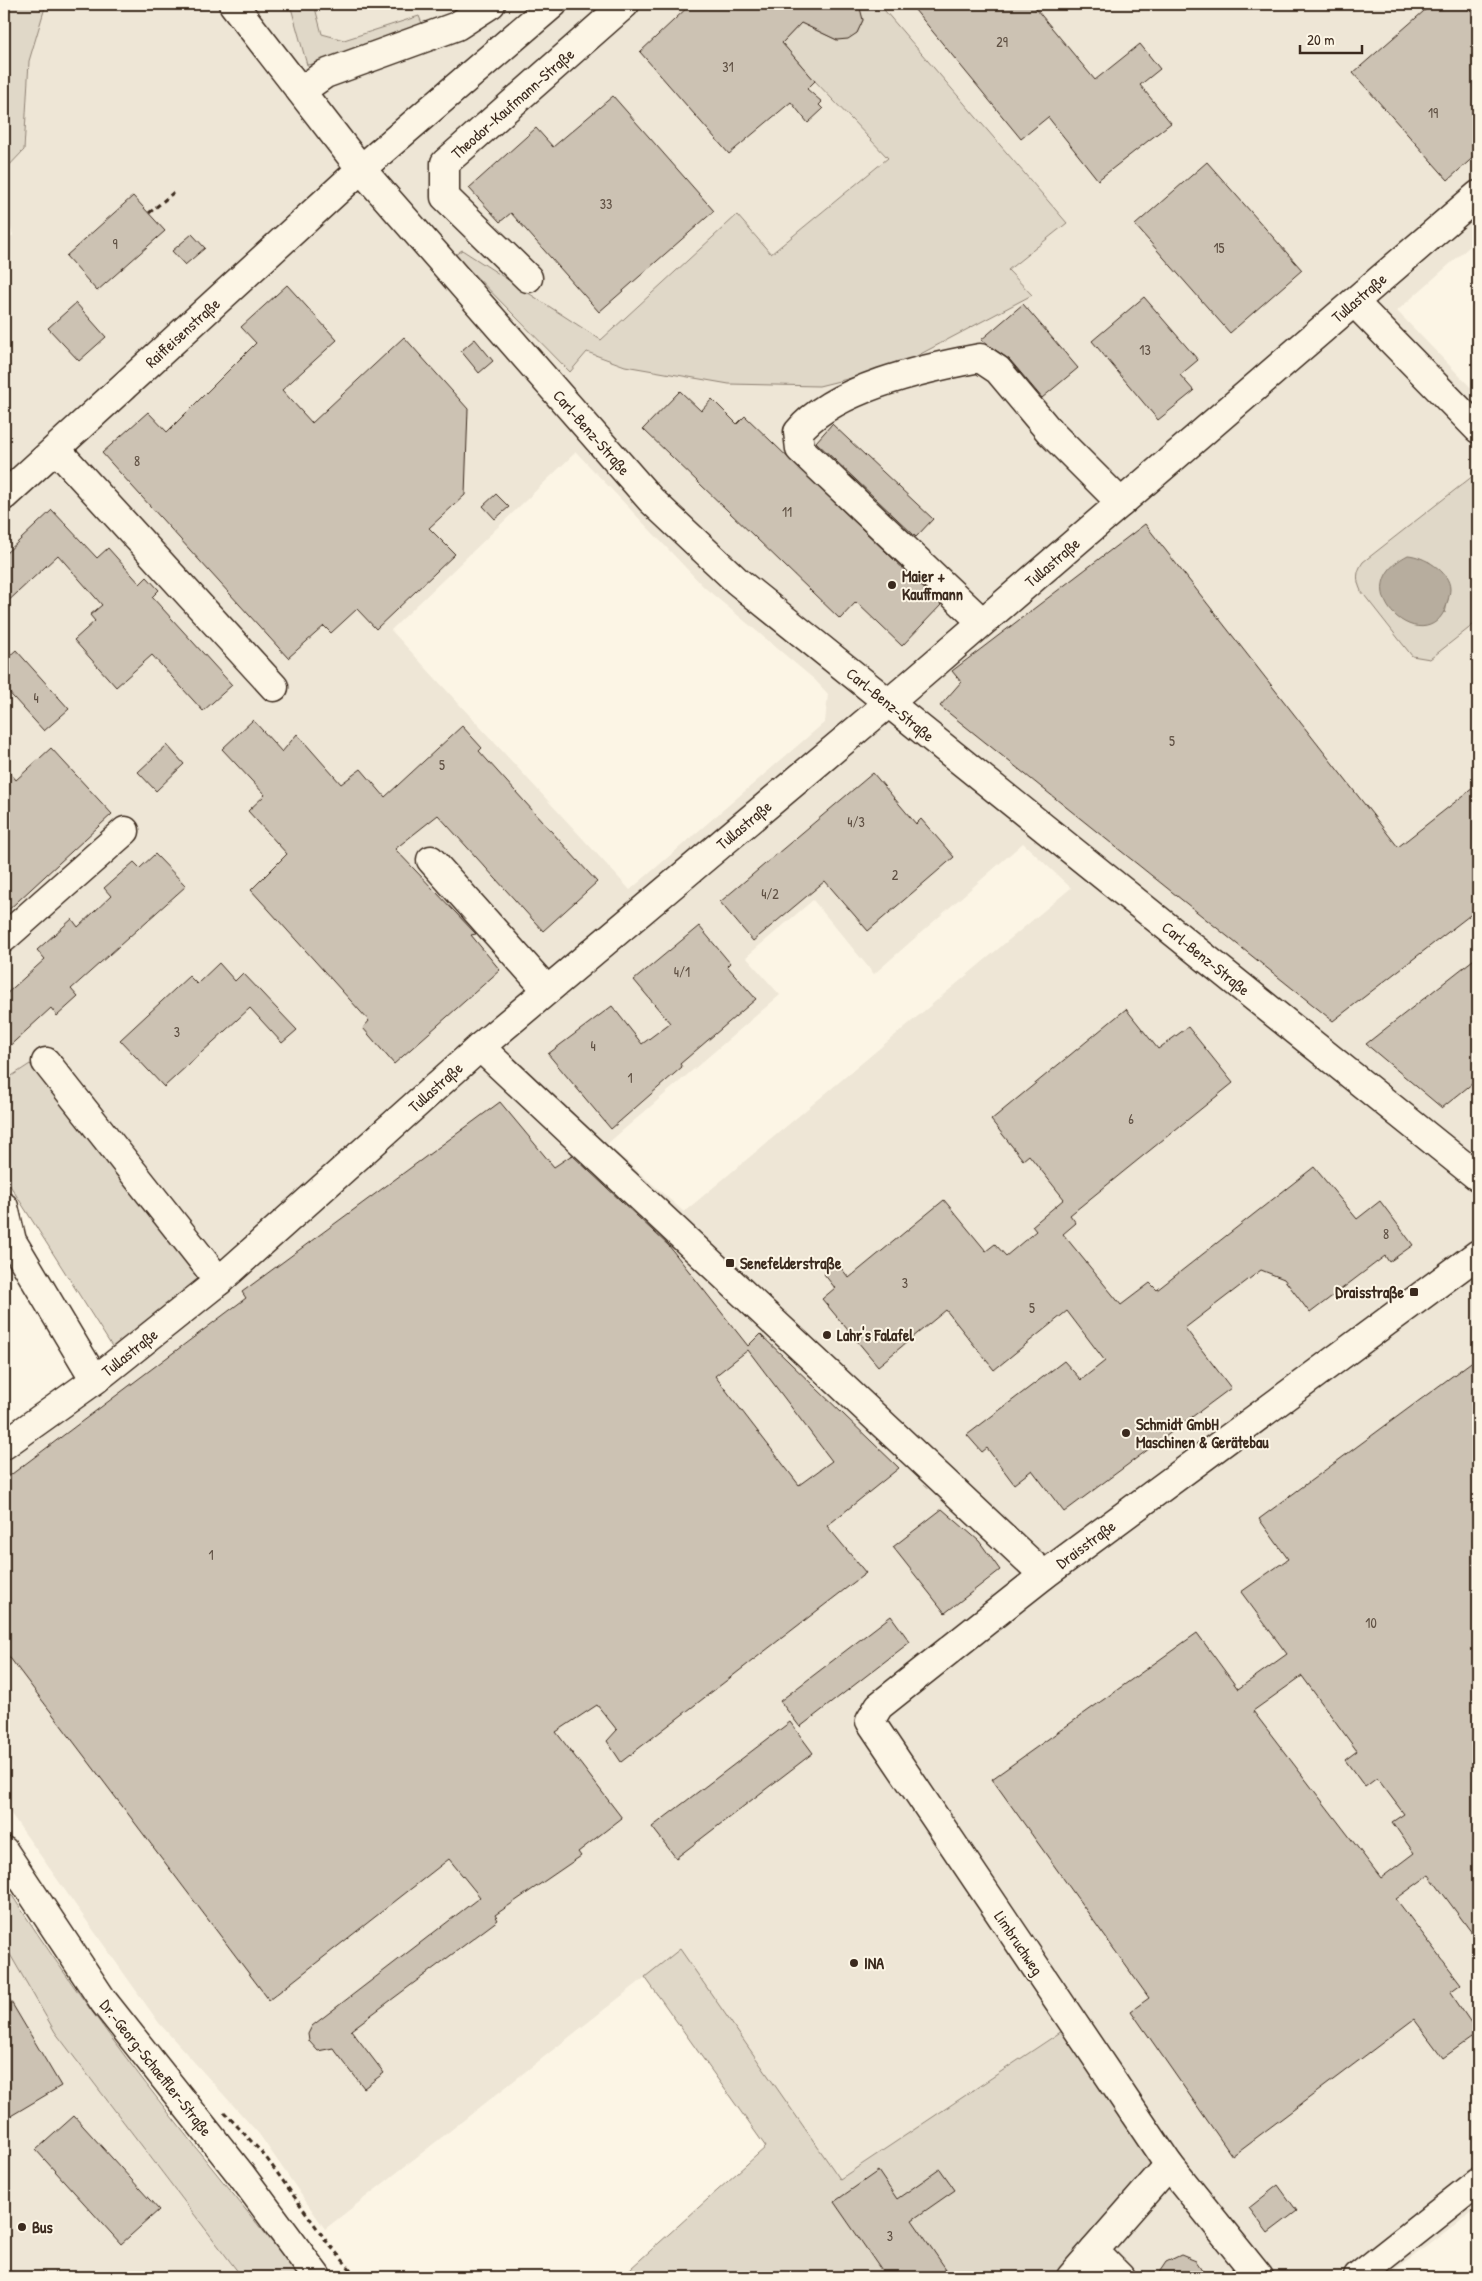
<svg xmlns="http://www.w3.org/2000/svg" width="1482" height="2281" font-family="'Patrick Hand',sans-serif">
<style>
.built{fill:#eee6d6;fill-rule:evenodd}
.green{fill:#e0d8c8;stroke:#8e8173;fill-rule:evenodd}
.water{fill:#b7ad9e;stroke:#85796b}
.building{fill:#ccc2b3;stroke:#3b2a1e;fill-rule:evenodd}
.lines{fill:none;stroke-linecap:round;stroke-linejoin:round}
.minor-casing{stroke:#3b2a1e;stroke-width:31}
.major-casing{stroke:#3b2a1e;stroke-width:31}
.path{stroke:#3b2a1e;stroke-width:3;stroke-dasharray:5 4;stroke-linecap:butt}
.minor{stroke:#fcf5e5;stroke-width:28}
.major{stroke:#fcf5e5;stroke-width:28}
.poi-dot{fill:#3b2a1e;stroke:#fcf5e5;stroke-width:2}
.labels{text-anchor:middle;stroke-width:4;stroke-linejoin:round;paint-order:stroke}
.number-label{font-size:14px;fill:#5f5043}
.street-label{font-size:16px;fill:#3b2a1e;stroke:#fcf5e5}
.poi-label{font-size:16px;font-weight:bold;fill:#3b2a1e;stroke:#fcf5e5;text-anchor:start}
</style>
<rect width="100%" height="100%" fill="#fcf5e5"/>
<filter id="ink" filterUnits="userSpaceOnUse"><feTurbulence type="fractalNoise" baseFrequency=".02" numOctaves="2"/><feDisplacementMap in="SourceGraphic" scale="10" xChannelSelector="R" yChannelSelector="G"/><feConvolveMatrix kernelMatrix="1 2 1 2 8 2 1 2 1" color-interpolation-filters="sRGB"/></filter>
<g filter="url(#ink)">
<g class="built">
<path d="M46,4H290L307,65L419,16L344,40L322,34L314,4H858L863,20L857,33L837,40L827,36L782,43L815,81L888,158L771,254L737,216L601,340L462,250L587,352L625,366L970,326L1031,295L1008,270L1067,223L879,4H1478V239L1397,311L1478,395V2208L1387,2277H1061L1064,2029L840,2179L680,1950L325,2229L259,2134L159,2023L4,1804V1432L113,1348L30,1064L4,1081V243L13,235L4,205V171L24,150L29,61ZM576,452L704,587L815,680L828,694L825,722L630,890L391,630ZM1023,843L1071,888L684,1212L607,1144L780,995L746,957L813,900L874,974Z"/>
<polygon points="4,1944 55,2032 242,2277 4,2277"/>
</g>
<g class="green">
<polygon points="4,4 46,4 29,61 24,150 4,171"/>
<polygon points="290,4 314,4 322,34 344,40 419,16 423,26 333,61 307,65"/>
<polygon points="858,4 879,4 1067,223 1008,270 1032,295 896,367 819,386 729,384 625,366 587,352 570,372 455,255 462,250 601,340 737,215 771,254 888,158 815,81 782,43 801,23 837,40 857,33 863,20"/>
<path d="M1478,472V621L1430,659L1412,656L1361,591C1356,580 1356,572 1363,562ZM1428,561C1452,582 1452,582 1445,613Z"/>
<polygon points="30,1064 207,1274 113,1348 4,1176 4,1081"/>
<path d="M4,1883C93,2022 196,2150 301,2277H242L55,2032L4,1944Z"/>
<polygon points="680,1949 840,2179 1065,2029 1155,2171 1061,2277 621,2277 766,2147 645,1977"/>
</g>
<path class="water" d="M1408,555C1423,556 1450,571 1450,589C1450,592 1449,597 1448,600C1433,667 1338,591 1408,555Z"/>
<g class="building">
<polygon points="691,4 859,4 863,20 857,33 848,39 837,40 801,23 782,43 815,81 807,89 822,102 819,105 823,109 808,123 791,102 729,154 640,52"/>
<polygon points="910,4 1032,4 1095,80 1140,44 1160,69 1140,85 1171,123 1098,180 1048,117 1021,139"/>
<polygon points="1432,4 1478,4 1478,153 1448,180 1353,73"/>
<polygon points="613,96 714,211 599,312 511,213 500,222 469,188 536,128 553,147"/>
<polygon points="1207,162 1302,270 1230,333 1135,225"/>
<polygon points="133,196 165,231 97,291 66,256"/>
<polygon points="192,234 205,248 185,265 172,251"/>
<polygon points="287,285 337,340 282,390 312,423 404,337 468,409 465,495 429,528 455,554 376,629 357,609 331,633 324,626 288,658 102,453 148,412 167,432 256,343 241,327"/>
<polygon points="1144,297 1198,360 1180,375 1194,391 1158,420 1092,341"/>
<polygon points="76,303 106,337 79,361 48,328"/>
<polygon points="1023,304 1078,368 1042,398 1010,360 981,340"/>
<polygon points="475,339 493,361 479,373 461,351"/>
<polygon points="680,391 701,411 712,399 737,424 745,416 941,605 902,646 856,602 840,619 643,429"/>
<polygon points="832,424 933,519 916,537 816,442"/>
<polygon points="496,494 509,507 495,519 483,506"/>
<polygon points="52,510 97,558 108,548 140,584 147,577 159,590 152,597 232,685 203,711 152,655 116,687 74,640 95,621 90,615 102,605 58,555 4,605 4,555"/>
<polygon points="1145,524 1398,847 1478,784 1478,909 1333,1021 940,706 961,682 952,671"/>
<polygon points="16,650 69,709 44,731 4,687 4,661"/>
<polygon points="253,720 282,752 297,734 341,784 361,769 385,797 462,726 482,748 479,751 597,882 543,931 438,815 395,849 476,934 471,935 500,970 394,1064 363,1028 369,1021 251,890 287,854 248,811 265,795 222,749"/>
<polygon points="167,745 184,764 156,791 138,772"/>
<polygon points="51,748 112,814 4,914 4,765 16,780"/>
<polygon points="873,773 916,824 921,819 954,857 868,931 825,881 753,941 720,902"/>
<polygon points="155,854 186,886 71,989 78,997 57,1016 51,1008 4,1051 4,996 45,959 37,950 72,919 78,927 111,896 104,888 134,862 140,868"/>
<polygon points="699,926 730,963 727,966 756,999 680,1064 682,1067 611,1129 548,1054 612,1006 642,1044 670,1023 634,980"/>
<polygon points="1478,956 1478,1079 1442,1108 1366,1044"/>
<polygon points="219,963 235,981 243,973 297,1030 282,1043 250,1008 164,1087 120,1040 189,976 197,984"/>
<polygon points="1126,1009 1158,1049 1188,1027 1233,1083 1070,1215 1076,1223 1063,1234 1121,1305 1150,1283 1157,1290 1314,1167 1357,1219 1380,1201 1413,1245 1389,1262 1385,1256 1310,1313 1284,1279 1261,1270 1185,1328 1231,1388 1064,1512 1032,1470 1014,1484 987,1448 982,1452 967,1435 1064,1361 1081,1380 1105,1361 1067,1311 994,1370 946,1310 878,1366 822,1299 835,1288 824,1274 837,1263 849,1278 944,1200 986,1251 995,1244 1006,1256 1036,1231 1032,1226 1064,1199 1029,1155 1023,1160 991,1120"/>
<path d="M500,1102L554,1167L572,1155L669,1246L748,1346L760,1334L899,1468L827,1526L866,1573L621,1762L607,1741L617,1730L597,1705L556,1732L622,1818L578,1852L581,1856L495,1915L498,1920L351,2030L384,2073L364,2088L333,2048L318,2051L309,2041L308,2034L312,2026L480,1897L449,1859L269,2000L4,1650V1480L246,1298L242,1292ZM748,1350L832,1461L799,1485L715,1376Z"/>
<path d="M1478,1357V1941L1429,1875L1396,1899L1461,1984L1450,1992L1478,2033L1443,2058L1414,2019L1232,2156L1131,2011L1149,1998L992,1779L1197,1633L1238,1689L1287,1654L1241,1592L1288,1559L1259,1519ZM1302,1676L1357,1751L1345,1760L1365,1787L1377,1778L1404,1814L1392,1822L1414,1853L1381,1878L1253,1711Z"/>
<polygon points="942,1509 979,1541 1000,1570 945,1613 893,1547"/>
<polygon points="891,1616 910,1642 800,1727 780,1701"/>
<polygon points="790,1722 813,1753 676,1858 652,1827"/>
<polygon points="4,1990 61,2086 4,2120"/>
<polygon points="74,2116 159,2210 121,2244 36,2150"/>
<polygon points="940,2169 955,2190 912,2220 946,2269 935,2277 886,2277 834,2202 878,2171 897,2199"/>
<polygon points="1278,2185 1297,2211 1268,2233 1249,2208"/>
<polygon points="1181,2255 1196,2261 1207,2277 1156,2277 1166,2262"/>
</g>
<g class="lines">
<defs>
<g id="minor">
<path id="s1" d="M233,4L361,169L651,500L737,581L1478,1177"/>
<polyline points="301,91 325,74 457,26 491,4"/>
<path id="s2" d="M528,278L445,197V163L625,4"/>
<polyline points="1354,302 1478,429"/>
<polyline points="56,449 274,687"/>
<path id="s3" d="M4,496L361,169L553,4"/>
<path d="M982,622L800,449L798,432C834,388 925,368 980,358L998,370L1050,432L1121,503"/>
<polyline points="431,860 547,990"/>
<polyline points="4,938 125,831"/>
<polyline points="480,1047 1044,1575"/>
<polyline points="46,1062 219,1281"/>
<polyline points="4,1207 12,1241 95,1380"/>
<path id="s4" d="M4,1445L95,1380L219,1281L480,1047L904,690L1478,195"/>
<polyline points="1094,2251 1120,2277"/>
<polyline points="1071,2277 1169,2165"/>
<path id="s5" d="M1259,2277L1169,2165L870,1721L879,1706L1044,1575L1478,1254"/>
<polyline points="1358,2277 1478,2182"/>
</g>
<g id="major">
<path id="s6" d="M4,1851L104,2002L242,2176L317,2277"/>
</g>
</defs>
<use href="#minor" class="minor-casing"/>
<use href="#major" class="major-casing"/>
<g class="path">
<polyline points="149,213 173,193"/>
<polyline points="224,2112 265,2156 327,2242 357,2277"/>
</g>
<use href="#minor" class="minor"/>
<use href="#major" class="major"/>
</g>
</g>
<g class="poi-dot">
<circle cx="892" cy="585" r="5"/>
<rect x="725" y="1258" width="10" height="10" rx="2.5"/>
<rect x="1409" y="1287" width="10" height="10" rx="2.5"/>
<circle cx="827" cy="1335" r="5"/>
<circle cx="1126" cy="1433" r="5"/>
<circle cx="854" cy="1963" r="5"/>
<circle cx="22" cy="2227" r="5"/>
</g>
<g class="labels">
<g class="number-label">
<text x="1002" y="47">29</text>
<text x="728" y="72">31</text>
<text x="1433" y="118">19</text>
<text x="606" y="209">33</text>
<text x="115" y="249">9</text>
<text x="1219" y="253">15</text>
<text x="1145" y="355">13</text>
<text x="137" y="466">8</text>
<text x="787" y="517">11</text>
<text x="36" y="703">4</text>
<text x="1172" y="746">5</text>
<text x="442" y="770">5</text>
<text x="856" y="827">4/3</text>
<text x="895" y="880">2</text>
<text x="770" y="899">4/2</text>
<text x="682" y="977">4/1</text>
<text x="177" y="1037">3</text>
<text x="593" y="1051">4</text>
<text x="630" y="1083">1</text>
<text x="1131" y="1124">6</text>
<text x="1386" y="1239">8</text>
<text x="905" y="1288">3</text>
<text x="1032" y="1313">5</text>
<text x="211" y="1560">1</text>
<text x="1371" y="1628">10</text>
<text x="890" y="2241">3</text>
</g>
<g class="street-label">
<text dy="6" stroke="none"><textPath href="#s2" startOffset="240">Theodor-Kaufmann-Straße</textPath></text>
<text dy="6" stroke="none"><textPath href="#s4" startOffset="1776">Tullastraße</textPath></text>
<text dy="6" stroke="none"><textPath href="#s3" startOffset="242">Raiffeisenstraße</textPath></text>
<text dy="6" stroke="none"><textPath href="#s1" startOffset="559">Carl-Benz-Straße</textPath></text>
<text dy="6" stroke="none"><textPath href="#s4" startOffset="1371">Tullastraße</textPath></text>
<text dy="6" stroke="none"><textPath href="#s1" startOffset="964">Carl-Benz-Straße</textPath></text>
<text dy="6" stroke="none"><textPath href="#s4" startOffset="966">Tullastraße</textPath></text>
<text dy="6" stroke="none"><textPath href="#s1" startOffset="1369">Carl-Benz-Straße</textPath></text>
<text dy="6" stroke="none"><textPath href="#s4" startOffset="561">Tullastraße</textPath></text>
<text dy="6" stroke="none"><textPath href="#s4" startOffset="156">Tullastraße</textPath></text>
<text dy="6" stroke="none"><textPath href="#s5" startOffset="959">Draisstraße</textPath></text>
<text transform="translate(1019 1943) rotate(56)" y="6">Limbruchweg</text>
<text dy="6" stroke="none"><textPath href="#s6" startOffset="265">Dr.-Georg-Schaeffler-Straße</textPath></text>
</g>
<g class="poi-label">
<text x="902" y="582">Maier +<tspan x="902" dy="18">Kauffmann</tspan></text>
<text x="740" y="1269">Senefelderstraße</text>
<text x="1404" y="1298" text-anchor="end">Draisstraße</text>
<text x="837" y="1341">Lahr's Falafel</text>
<text x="1136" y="1430">Schmidt GmbH<tspan x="1136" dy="18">Maschinen &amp; Gerätebau</tspan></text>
<text x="864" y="1969">INA</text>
<text x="32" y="2233">Bus</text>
</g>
</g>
<rect width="1482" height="2281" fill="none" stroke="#fcf5e5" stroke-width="20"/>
<rect x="10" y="10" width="1462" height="2261" fill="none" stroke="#3b2a1e" stroke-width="2" filter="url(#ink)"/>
<path d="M1300 45v8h62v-8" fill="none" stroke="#3b2a1e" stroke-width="2.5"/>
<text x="1307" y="45" font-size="15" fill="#3b2a1e" stroke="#fcf5e5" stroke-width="4" paint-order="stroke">20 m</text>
</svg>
